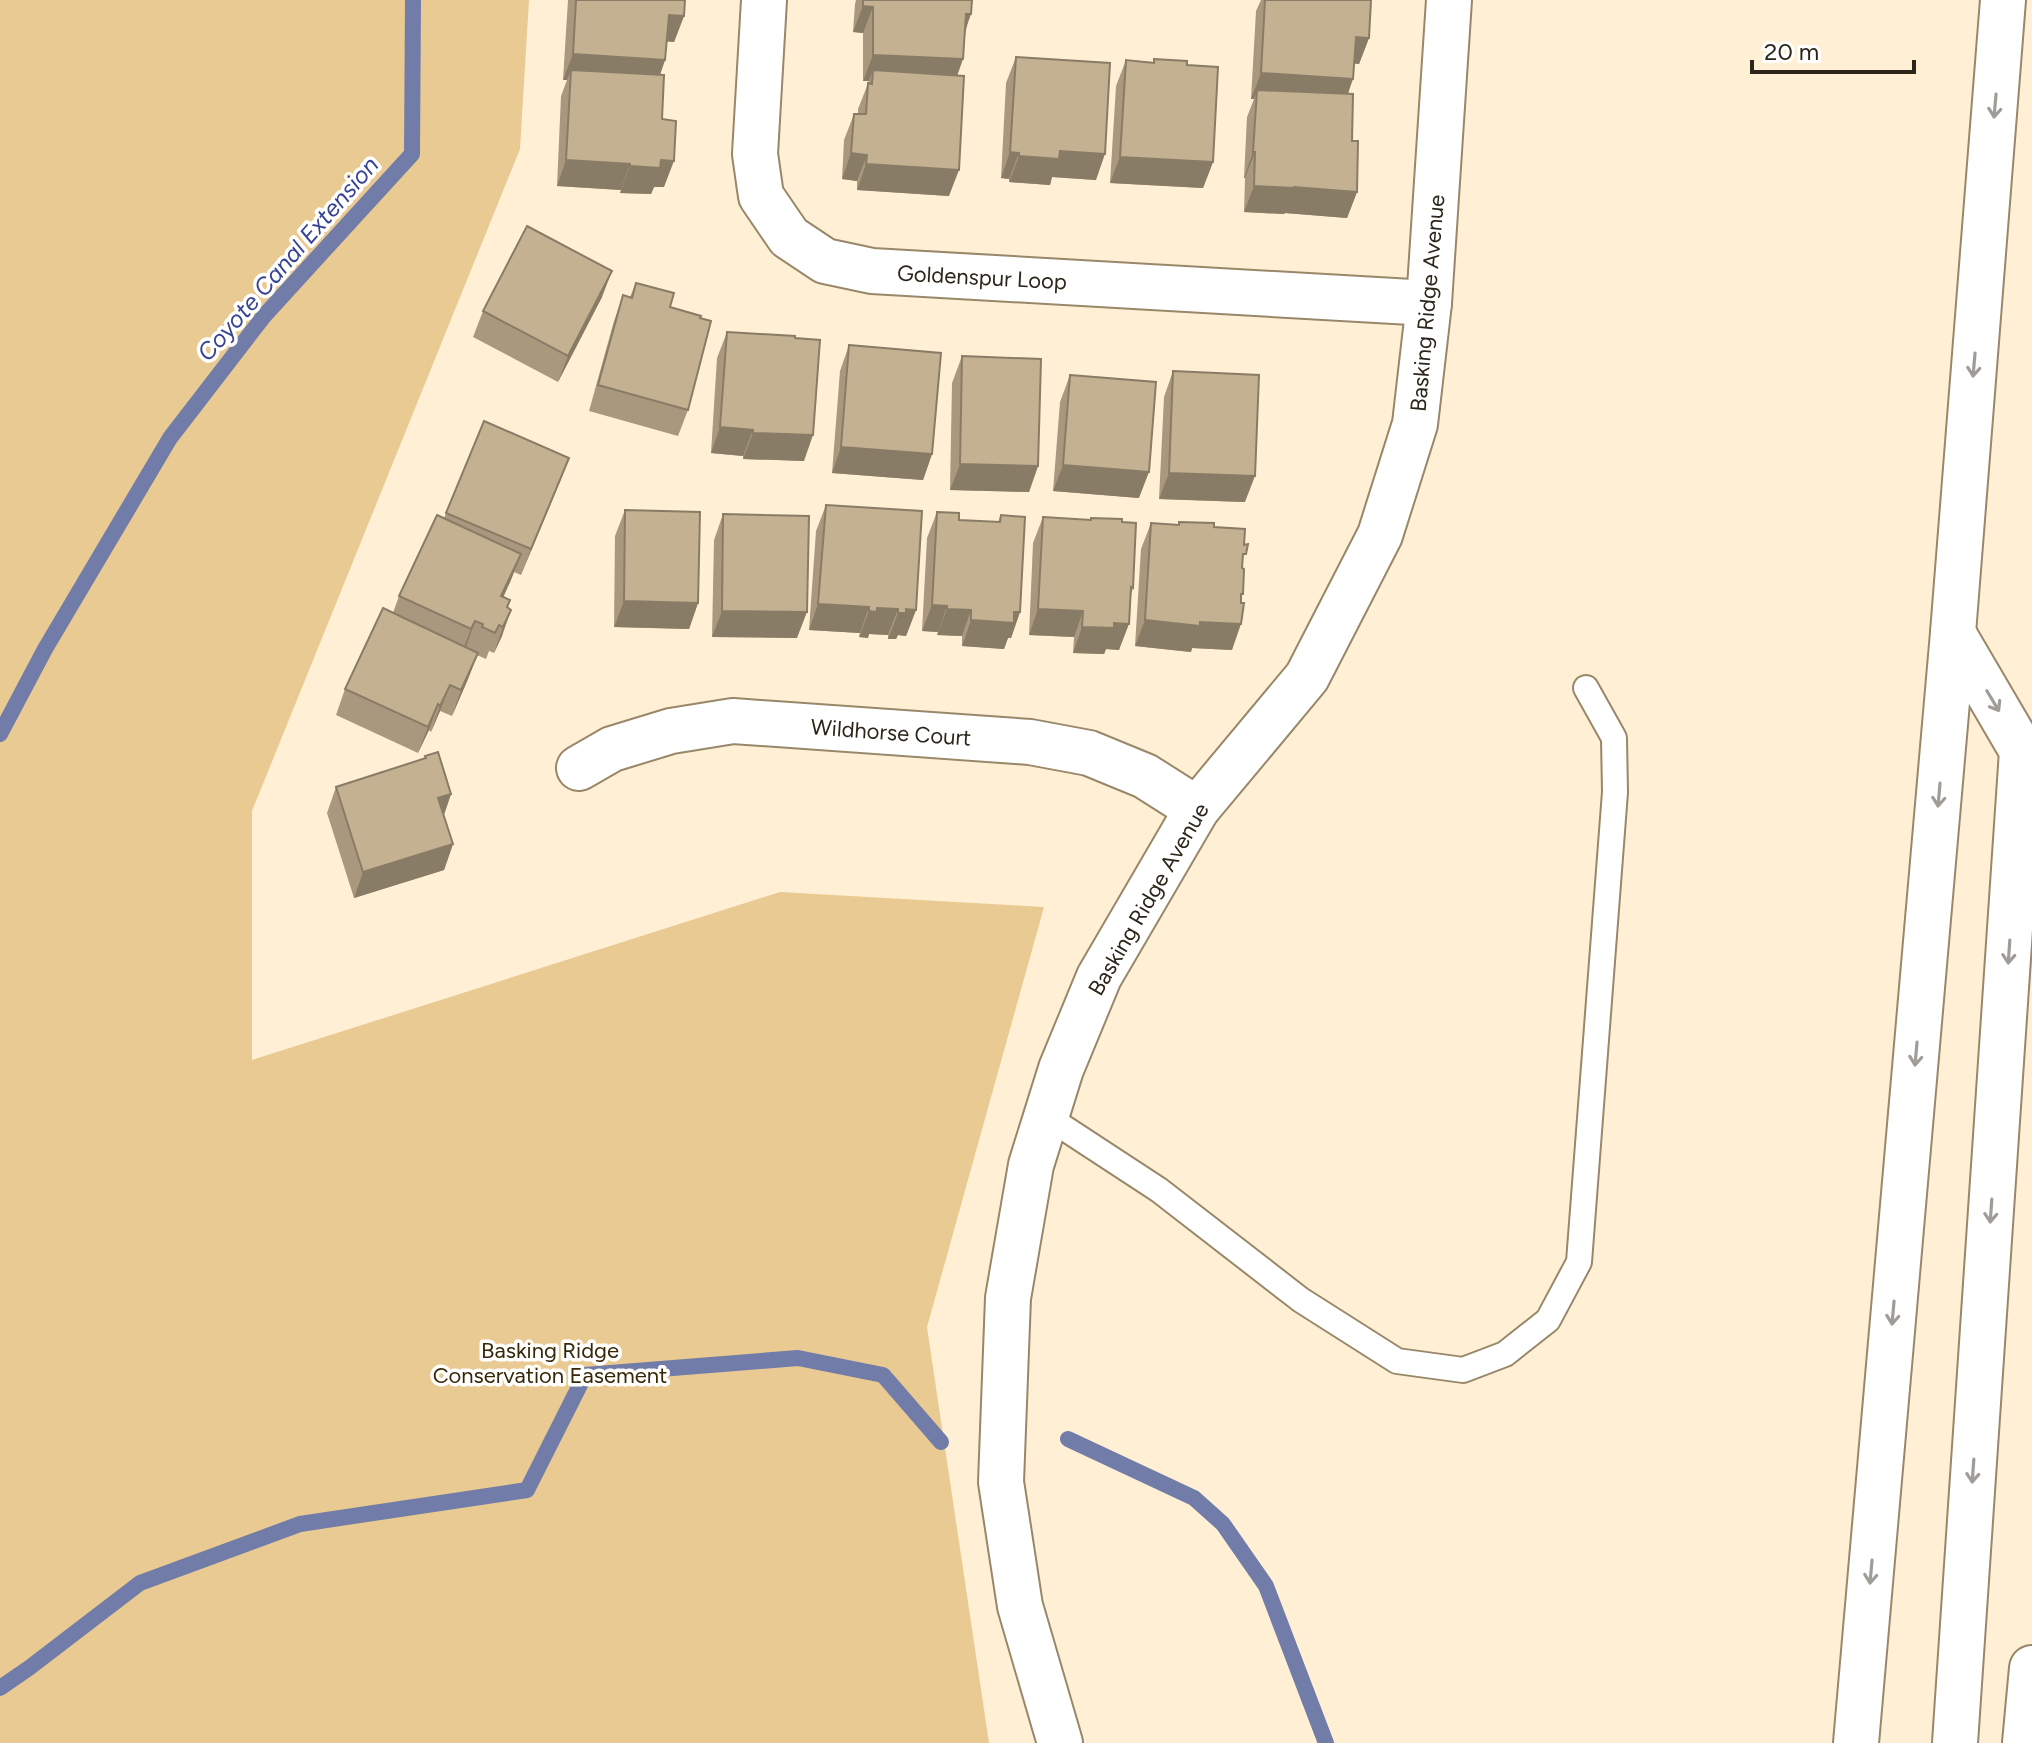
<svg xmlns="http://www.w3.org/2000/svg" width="2032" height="1743" font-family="Figtree,sans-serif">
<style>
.green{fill:#e9ca92}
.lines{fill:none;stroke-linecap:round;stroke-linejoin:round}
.stream{stroke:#727ca8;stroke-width:16}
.lane-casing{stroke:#998769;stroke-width:28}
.street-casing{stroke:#998769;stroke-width:48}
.secondary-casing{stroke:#998769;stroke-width:48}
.highway-casing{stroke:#998769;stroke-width:48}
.lane{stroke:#fff;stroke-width:24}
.street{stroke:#fff;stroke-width:44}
.secondary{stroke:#fff;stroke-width:44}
.highway{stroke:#fff;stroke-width:44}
.wall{fill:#a9987e}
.shaded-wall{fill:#897c66}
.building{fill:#c4b192;stroke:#897c66;stroke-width:2}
.oneway{stroke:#a09d98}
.labels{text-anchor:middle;stroke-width:7;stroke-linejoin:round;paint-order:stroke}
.street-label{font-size:22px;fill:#2c2519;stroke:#fff}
.park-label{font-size:22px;fill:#372706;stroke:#fff}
.water-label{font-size:24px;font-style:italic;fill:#384394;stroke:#fff}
</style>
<rect width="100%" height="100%" fill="#fff0d5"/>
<polygon class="green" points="0,0 529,0 520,149 252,811 252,1060 780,892 1044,907 927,1327 989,1743 0,1743"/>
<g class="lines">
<g class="stream">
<polyline points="0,734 45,649 170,438 264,316 412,154 413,0"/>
<polyline points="1068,1439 1194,1498 1223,1524 1266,1586 1326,1743"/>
<polyline points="0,1688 29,1668 140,1583 300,1524 527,1490 585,1375 798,1358 883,1375 941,1442"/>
</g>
<defs>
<polyline id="lane" points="1046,1116 1159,1190 1301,1300 1397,1361 1463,1370 1505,1354 1548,1320 1579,1262 1615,792 1614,738 1586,688"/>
<g id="street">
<polyline points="764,0 755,154 761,196 789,237 825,261 872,271 1429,303"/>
<polyline points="579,768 612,749 671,731 733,721 1030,742 1089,753 1145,776 1197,809"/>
</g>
<polyline id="secondary" points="1060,1743 1020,1606 1001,1482 1008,1298 1031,1165 1061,1069 1099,977 1197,809 1307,677 1380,535 1415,424 1429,303 1449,0"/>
<g id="highway">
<polyline points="1953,633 2022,751 1955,1743"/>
<polyline points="1856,1743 1953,633 2003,0"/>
<polyline points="2025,1743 2032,1668"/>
</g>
</defs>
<use href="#lane" class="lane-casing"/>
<use href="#street" class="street-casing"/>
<use href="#secondary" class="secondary-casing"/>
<use href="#highway" class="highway-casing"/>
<use href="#lane" class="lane"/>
<use href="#street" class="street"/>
<use href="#secondary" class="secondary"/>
<use href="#highway" class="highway"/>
</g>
<g class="wall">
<polygon points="568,0 685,0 684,16 674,42 667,41 665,60 660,75 664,187 654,187 651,194 620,193 621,190 557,186 561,96 567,80 563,80"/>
<polygon points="856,0 972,0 957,76 949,196 857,190 857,181 842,179 844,140 854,114 858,114 858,109 869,81 863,81 863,33 853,32 855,4"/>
<polygon points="1261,0 1371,0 1369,38 1359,64 1354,63 1348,94 1357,192 1347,218 1285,213 1284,214 1244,212 1245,178 1244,178 1247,117 1254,99 1251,99 1256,11"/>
<polygon points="1016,57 1096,180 1052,177 1050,185 1009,182 1009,179 1001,178 1006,83"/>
<polygon points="1154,59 1187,65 1213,162 1203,188 1110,183 1116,86 1126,60 1153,62"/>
<polygon points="636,283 670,307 688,410 678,436 589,411 614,321 623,295 630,297"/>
<polygon points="602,297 558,382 473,337 483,311"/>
<polygon points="727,332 804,461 743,459 743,456 711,453 717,358"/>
<polygon points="849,345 932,454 923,480 832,473 840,371"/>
<polygon points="962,356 1038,466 1029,492 950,490 952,383"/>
<polygon points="1173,371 1245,502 1159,499 1164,397"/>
<polygon points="1070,375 1139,498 1053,491 1060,402"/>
<polygon points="484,421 569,458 521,575 514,572 503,597 507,608 502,636 494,653 489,651 486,659 477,655 468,679 452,716 440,711 431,732 429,730 418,753 336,715 345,689 393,613 399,596 444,518"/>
<polygon points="826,505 916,610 906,636 898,635 896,639 888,639 888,635 869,634 868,638 859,637 860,633 809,630 816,531"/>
<polygon points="625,510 698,603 689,629 614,627 615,536"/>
<polygon points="937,512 959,520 998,522 1001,515 1020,612 1011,638 1008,638 1004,649 962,646 962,636 937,635 938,632 922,631 927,538"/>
<polygon points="723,514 797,638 712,637 714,540"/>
<polygon points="1043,517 1133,588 1131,595 1119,650 1106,649 1104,654 1073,653 1074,637 1029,635 1033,543"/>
<polygon points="1179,522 1214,527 1242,565 1241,599 1232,650 1192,648 1191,652 1135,646 1141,549 1151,523 1178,525"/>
<polygon points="425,756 451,794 444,815 453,844 444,870 354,898 327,813 336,787 424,759"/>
</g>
<g class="shaded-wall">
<polygon points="863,6 873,7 863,33 853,32"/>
<polygon points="966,14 971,14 962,40"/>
<polygon points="669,15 684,16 674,42 659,41"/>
<polygon points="1356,37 1369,38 1359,64 1346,63"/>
<polygon points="573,54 665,60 656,86 571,70 567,80 563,80"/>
<polygon points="873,55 963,59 954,85 873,70 869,81 863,81"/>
<polygon points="1261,73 1353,79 1344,105 1257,90 1254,99 1251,99"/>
<polygon points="1060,151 1105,154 1096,180 1052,177 1050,185 1009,182 1019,156"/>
<polygon points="1010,152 1019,153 1009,179 1001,178"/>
<polygon points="1253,152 1255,152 1245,178 1244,178"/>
<polygon points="851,153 867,155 857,181 842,179"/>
<polygon points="1120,157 1213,162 1203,188 1110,183"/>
<polygon points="566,160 630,164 621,190 557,186"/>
<polygon points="661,160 674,161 664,187 654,187 651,194 620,193 630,166"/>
<polygon points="866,164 959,170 949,196 857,190"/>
<polygon points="1254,186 1294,187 1357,192 1347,218 1285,213 1284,214 1244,212"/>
<polygon points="612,271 602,297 558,382 568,356"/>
<polygon points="720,427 753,430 743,456 711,453"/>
<polygon points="753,433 813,435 804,461 743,459"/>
<polygon points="841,447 932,454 923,480 832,473"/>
<polygon points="569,458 559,484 521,575 531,549"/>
<polygon points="960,464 1038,466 1029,492 950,490"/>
<polygon points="1063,465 1149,472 1139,498 1053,491"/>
<polygon points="1169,473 1255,476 1245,502 1159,499"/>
<polygon points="521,554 511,580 492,622 501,596"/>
<polygon points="624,601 698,603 689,629 614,627"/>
<polygon points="818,604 869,607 860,633 809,630"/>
<polygon points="932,605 947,606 938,632 922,631"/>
<polygon points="877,608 898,609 888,635 869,634 868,638 859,637 869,611"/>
<polygon points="906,609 916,610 906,636 898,635 896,639 888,639 898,613"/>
<polygon points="947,609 971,610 962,636 937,635"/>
<polygon points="1038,609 1083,611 1074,637 1029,635"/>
<polygon points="511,610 502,636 494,653 503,627"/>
<polygon points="722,611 807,612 797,638 712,637"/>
<polygon points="1014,612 1020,612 1011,638 1008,638 1004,649 962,646 971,620"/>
<polygon points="1145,620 1200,622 1241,624 1232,650 1192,648 1191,652 1135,646"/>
<polygon points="475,621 466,647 461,655 471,629"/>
<polygon points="1114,623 1129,624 1119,650 1106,649 1104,654 1073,653 1082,627"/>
<polygon points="478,653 468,679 452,716 461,690"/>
<polygon points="450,685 440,711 431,732 440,706"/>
<polygon points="438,704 429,730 418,753 428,727"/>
<polygon points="451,794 442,820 438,798"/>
<polygon points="453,844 444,870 354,898 363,872"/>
</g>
<g class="building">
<polygon points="576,0 685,0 684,16 669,15 665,60 573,54"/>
<polygon points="863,0 972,0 971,14 966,14 963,59 873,55 873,7 863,6"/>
<polygon points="1265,0 1371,0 1369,38 1356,37 1353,79 1261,73"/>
<polygon points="1016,57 1110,63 1105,154 1060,151 1059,159 1019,156 1019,153 1010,152"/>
<polygon points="1154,59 1187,61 1187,65 1218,67 1213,162 1120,157 1126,60 1154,63"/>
<polygon points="571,70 664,75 662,119 676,121 674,161 661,160 660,168 630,166 630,164 566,160"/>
<polygon points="873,70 964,76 959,170 866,164 867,155 851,153 854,114 866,114 868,83 872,84"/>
<polygon points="1257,90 1353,94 1352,141 1358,141 1357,192 1294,187 1294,188 1254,186 1255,152 1253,152"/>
<polygon points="527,226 612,271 568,356 483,311"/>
<polygon points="636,283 674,293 670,307 701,316 700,318 711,321 688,410 598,385 623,295 632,298"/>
<polygon points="727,332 795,336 795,338 820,340 813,435 753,433 753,430 720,427"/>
<polygon points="849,345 941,353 932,454 841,447"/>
<polygon points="962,356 1041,359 1038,466 960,464"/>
<polygon points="1173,371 1259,375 1255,476 1169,473"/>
<polygon points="1070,375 1156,382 1149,472 1063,465"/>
<polygon points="484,421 569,458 531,549 446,513"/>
<polygon points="826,505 922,511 916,610 906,609 906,613 898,613 898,609 877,608 877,612 869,611 869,607 818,604"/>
<polygon points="625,510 700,512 698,603 624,601"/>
<polygon points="937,512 959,513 959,520 1000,522 1001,515 1025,517 1020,612 1014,612 1014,623 971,620 971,610 947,609 947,606 932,605"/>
<polygon points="723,514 809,516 807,612 722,611"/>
<polygon points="437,515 521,554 501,596 510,600 507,607 511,610 503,627 499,625 495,633 482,627 483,624 475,621 471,629 399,596"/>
<polygon points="1043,517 1091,520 1091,518 1122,519 1122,522 1136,523 1133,588 1131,587 1129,624 1114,623 1114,628 1082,627 1083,611 1038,609"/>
<polygon points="1179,522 1214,523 1214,527 1245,529 1244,545 1248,544 1246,554 1243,554 1242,568 1244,569 1243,594 1241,594 1241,603 1244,603 1241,624 1200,622 1200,626 1145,620 1151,523 1179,525"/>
<polygon points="383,608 478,653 461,690 450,685 440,706 438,704 428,727 345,689"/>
<polygon points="438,752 451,794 438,798 453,844 363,872 336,787 426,758 425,756"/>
</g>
<defs><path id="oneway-shaft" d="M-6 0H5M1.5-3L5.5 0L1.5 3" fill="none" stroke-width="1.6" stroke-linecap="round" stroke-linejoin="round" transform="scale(2)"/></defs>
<g class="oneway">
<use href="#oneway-shaft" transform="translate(1995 106) rotate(95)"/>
<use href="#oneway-shaft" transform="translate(1974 365) rotate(95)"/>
<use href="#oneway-shaft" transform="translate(1993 701) rotate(59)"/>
<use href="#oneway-shaft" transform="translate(1939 795) rotate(95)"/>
<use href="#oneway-shaft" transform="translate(2009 952) rotate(94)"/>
<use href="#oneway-shaft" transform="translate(1916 1054) rotate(95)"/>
<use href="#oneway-shaft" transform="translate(1991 1211) rotate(94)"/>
<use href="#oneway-shaft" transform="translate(1893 1313) rotate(95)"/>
<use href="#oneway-shaft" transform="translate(1973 1471) rotate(94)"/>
<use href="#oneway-shaft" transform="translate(1871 1572) rotate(95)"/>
</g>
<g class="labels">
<g class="street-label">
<text transform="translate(982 277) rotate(3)" y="8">Goldenspur Loop</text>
<text transform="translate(1427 303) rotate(-85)" y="8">Basking Ridge Avenue</text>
<text transform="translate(891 732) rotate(4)" y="8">Wildhorse Court</text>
<text transform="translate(1148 899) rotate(-60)" y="8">Basking Ridge Avenue</text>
</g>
<g class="park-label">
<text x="550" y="1358">Basking Ridge<tspan x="550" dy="25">Conservation Easement</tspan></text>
</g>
<g class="water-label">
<text transform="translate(288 259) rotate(-49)" y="8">Coyote Canal Extension</text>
</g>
</g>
<path d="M1752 60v12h162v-12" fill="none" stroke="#2c2519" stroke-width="4"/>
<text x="1764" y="60" font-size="24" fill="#2c2519" stroke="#ffffff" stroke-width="6" paint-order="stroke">20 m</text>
</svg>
